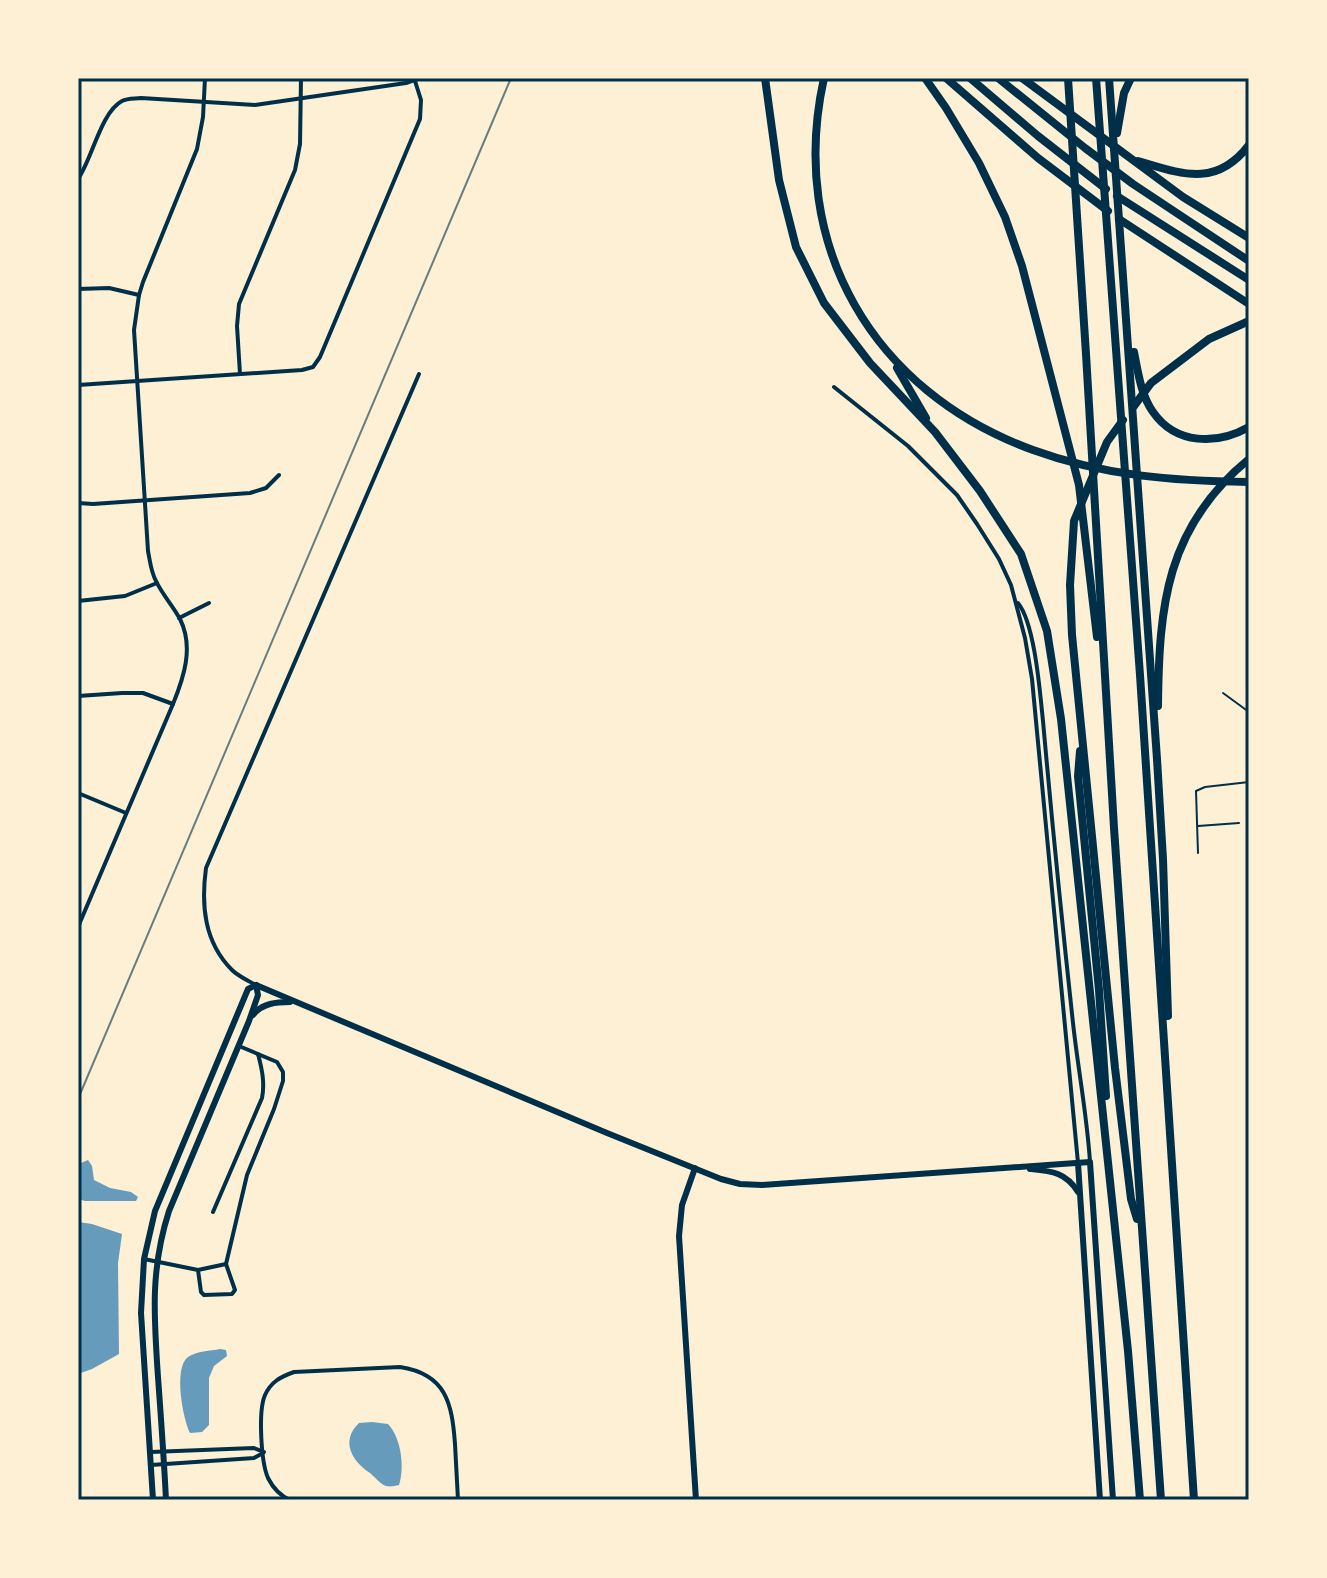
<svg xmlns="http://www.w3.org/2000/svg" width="1327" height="1578" font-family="Raleway,sans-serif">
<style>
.water{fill:#669bbc}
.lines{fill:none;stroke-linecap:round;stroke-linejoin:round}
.service{stroke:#003049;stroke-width:2}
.minor{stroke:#003049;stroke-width:4}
.tertiary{stroke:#003049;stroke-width:6}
.motorway{stroke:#003049;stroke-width:8}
.rail{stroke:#657d81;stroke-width:2}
.neatline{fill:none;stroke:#003049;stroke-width:3}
</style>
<rect width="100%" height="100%" fill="#fdf0d5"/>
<g class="water">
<polygon points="88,1160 92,1166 94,1180 110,1188 131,1192 138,1197 136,1201 85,1201 78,1199 78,1169 81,1163"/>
<polygon points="78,1222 92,1224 122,1234 118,1263 119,1354 92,1369 78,1374"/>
<path d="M220,1349L226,1350L227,1356L214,1366L209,1378V1425L202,1432L190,1433C183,1419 173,1368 188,1357C197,1351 210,1351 220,1349Z"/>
<path d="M372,1422L388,1424C401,1437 405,1468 399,1485C395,1486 390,1487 386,1486C380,1484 375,1477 370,1473C352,1461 340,1441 359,1423Z"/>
</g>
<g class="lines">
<g class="service">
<polyline points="1223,693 1249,712"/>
<polyline points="1198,826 1239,823"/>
<polyline points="1198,853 1196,791 1205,787 1249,782"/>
</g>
<g class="minor">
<path d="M78,179C92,159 101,112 122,101C128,98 135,99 141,98L255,105L406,83L420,78"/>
<polyline points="78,289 109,288 139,295"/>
<polyline points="240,374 237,326 239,304 295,170 300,144 301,78"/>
<polyline points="78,385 302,370 313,367 320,357 420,119 421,100 415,81"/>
<polyline points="834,387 908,446 957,495 977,524 999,559 1011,585 1025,638 1032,679 1078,1163"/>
<polyline points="78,503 93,504 250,493 266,488 279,475"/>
<polyline points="78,601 125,596 157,583"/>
<path d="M1018,603C1035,624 1040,693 1043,721C1052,822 1062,922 1073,1023C1078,1069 1087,1115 1090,1162"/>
<polyline points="179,618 209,603"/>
<polyline points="78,696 122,693 143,693 173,704"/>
<polyline points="78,793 126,813"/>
<path d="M78,927L173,704C184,677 194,647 180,619C173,606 162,594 156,581C151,572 150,561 148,551L134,330L139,295L143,282L197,149L203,117L205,78"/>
<path d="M254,984C247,980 238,976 232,970C204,942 201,905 206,868L419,374"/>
<path d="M213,1212L262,1098C265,1083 262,1069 258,1054"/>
<polyline points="144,1259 198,1270 226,1264 235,1290 232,1294 204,1295 201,1292 198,1270"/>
<polyline points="226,1264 247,1175 274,1109 283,1081 283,1072 277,1062 239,1046"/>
<polyline points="151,1452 254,1448 264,1452"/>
<polyline points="151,1465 254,1458 263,1453"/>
<path d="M290,1500C281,1496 273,1488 268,1478C261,1462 258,1411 265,1395C271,1382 280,1377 294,1372L400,1367C446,1374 452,1403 455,1444C456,1463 457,1481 458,1500"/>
</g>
<g class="tertiary">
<polyline points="256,985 607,1133 721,1179 740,1184 762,1185 1090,1162 1113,1500"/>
<path d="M253,1015C262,1003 277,1002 290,1002"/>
<polyline points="1078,1163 1100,1500"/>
<polyline points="695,1168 682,1205 679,1236 696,1500"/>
<path d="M1030,1169C1051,1171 1066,1172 1078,1192"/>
<polyline points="153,1500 141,1313 144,1259 155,1211 248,989 256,985"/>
<path d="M166,1500C164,1459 161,1418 158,1377C154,1317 150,1270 169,1211L249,1021L258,995L256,985"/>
</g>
<g class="motorway">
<polyline points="765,78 779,180 796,247 824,303 870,363 935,432 980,491 1021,554 1047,631 1061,719 1128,1351 1140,1500"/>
<path d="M824,78C787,245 873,392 1033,450C1104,476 1174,481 1249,482"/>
<polyline points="925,78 946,108 979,163 1005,217 1022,266 1079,485 1097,637"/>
<polyline points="946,78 1038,158 1108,211"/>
<polyline points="970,78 1038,136 1106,189"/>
<polyline points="998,78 1085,148 1133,184 1249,261"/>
<polyline points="1022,78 1183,197 1249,238"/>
<polyline points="1068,78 1086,354 1114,828 1161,1500"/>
<polyline points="1096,78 1140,675 1194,1500"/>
<polyline points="1109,78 1157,759 1163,859 1168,1016"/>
<polyline points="1117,133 1124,93 1131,78"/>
<path d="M1138,161C1182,174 1216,188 1249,145"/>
<polyline points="1117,196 1249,280"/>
<polyline points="1119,219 1249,304"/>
<path d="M1134,352C1138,372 1141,395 1153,412C1176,445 1217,445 1249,427"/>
<polyline points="897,368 926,418"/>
<polyline points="1134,406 1151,383 1209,339 1249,321"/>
<polyline points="1123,420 1107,442 1074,521 1070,585 1072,635 1115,1068 1131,1199 1137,1219"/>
<path d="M1158,706C1159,606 1166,527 1249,459"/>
<polyline points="1080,751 1078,776 1099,990 1106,1096"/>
</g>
<polyline class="rail" points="78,1099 511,78"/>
</g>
<rect width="1327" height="1578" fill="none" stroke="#fdf0d5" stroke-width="160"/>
<rect x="80" y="80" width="1167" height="1418" class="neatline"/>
</svg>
